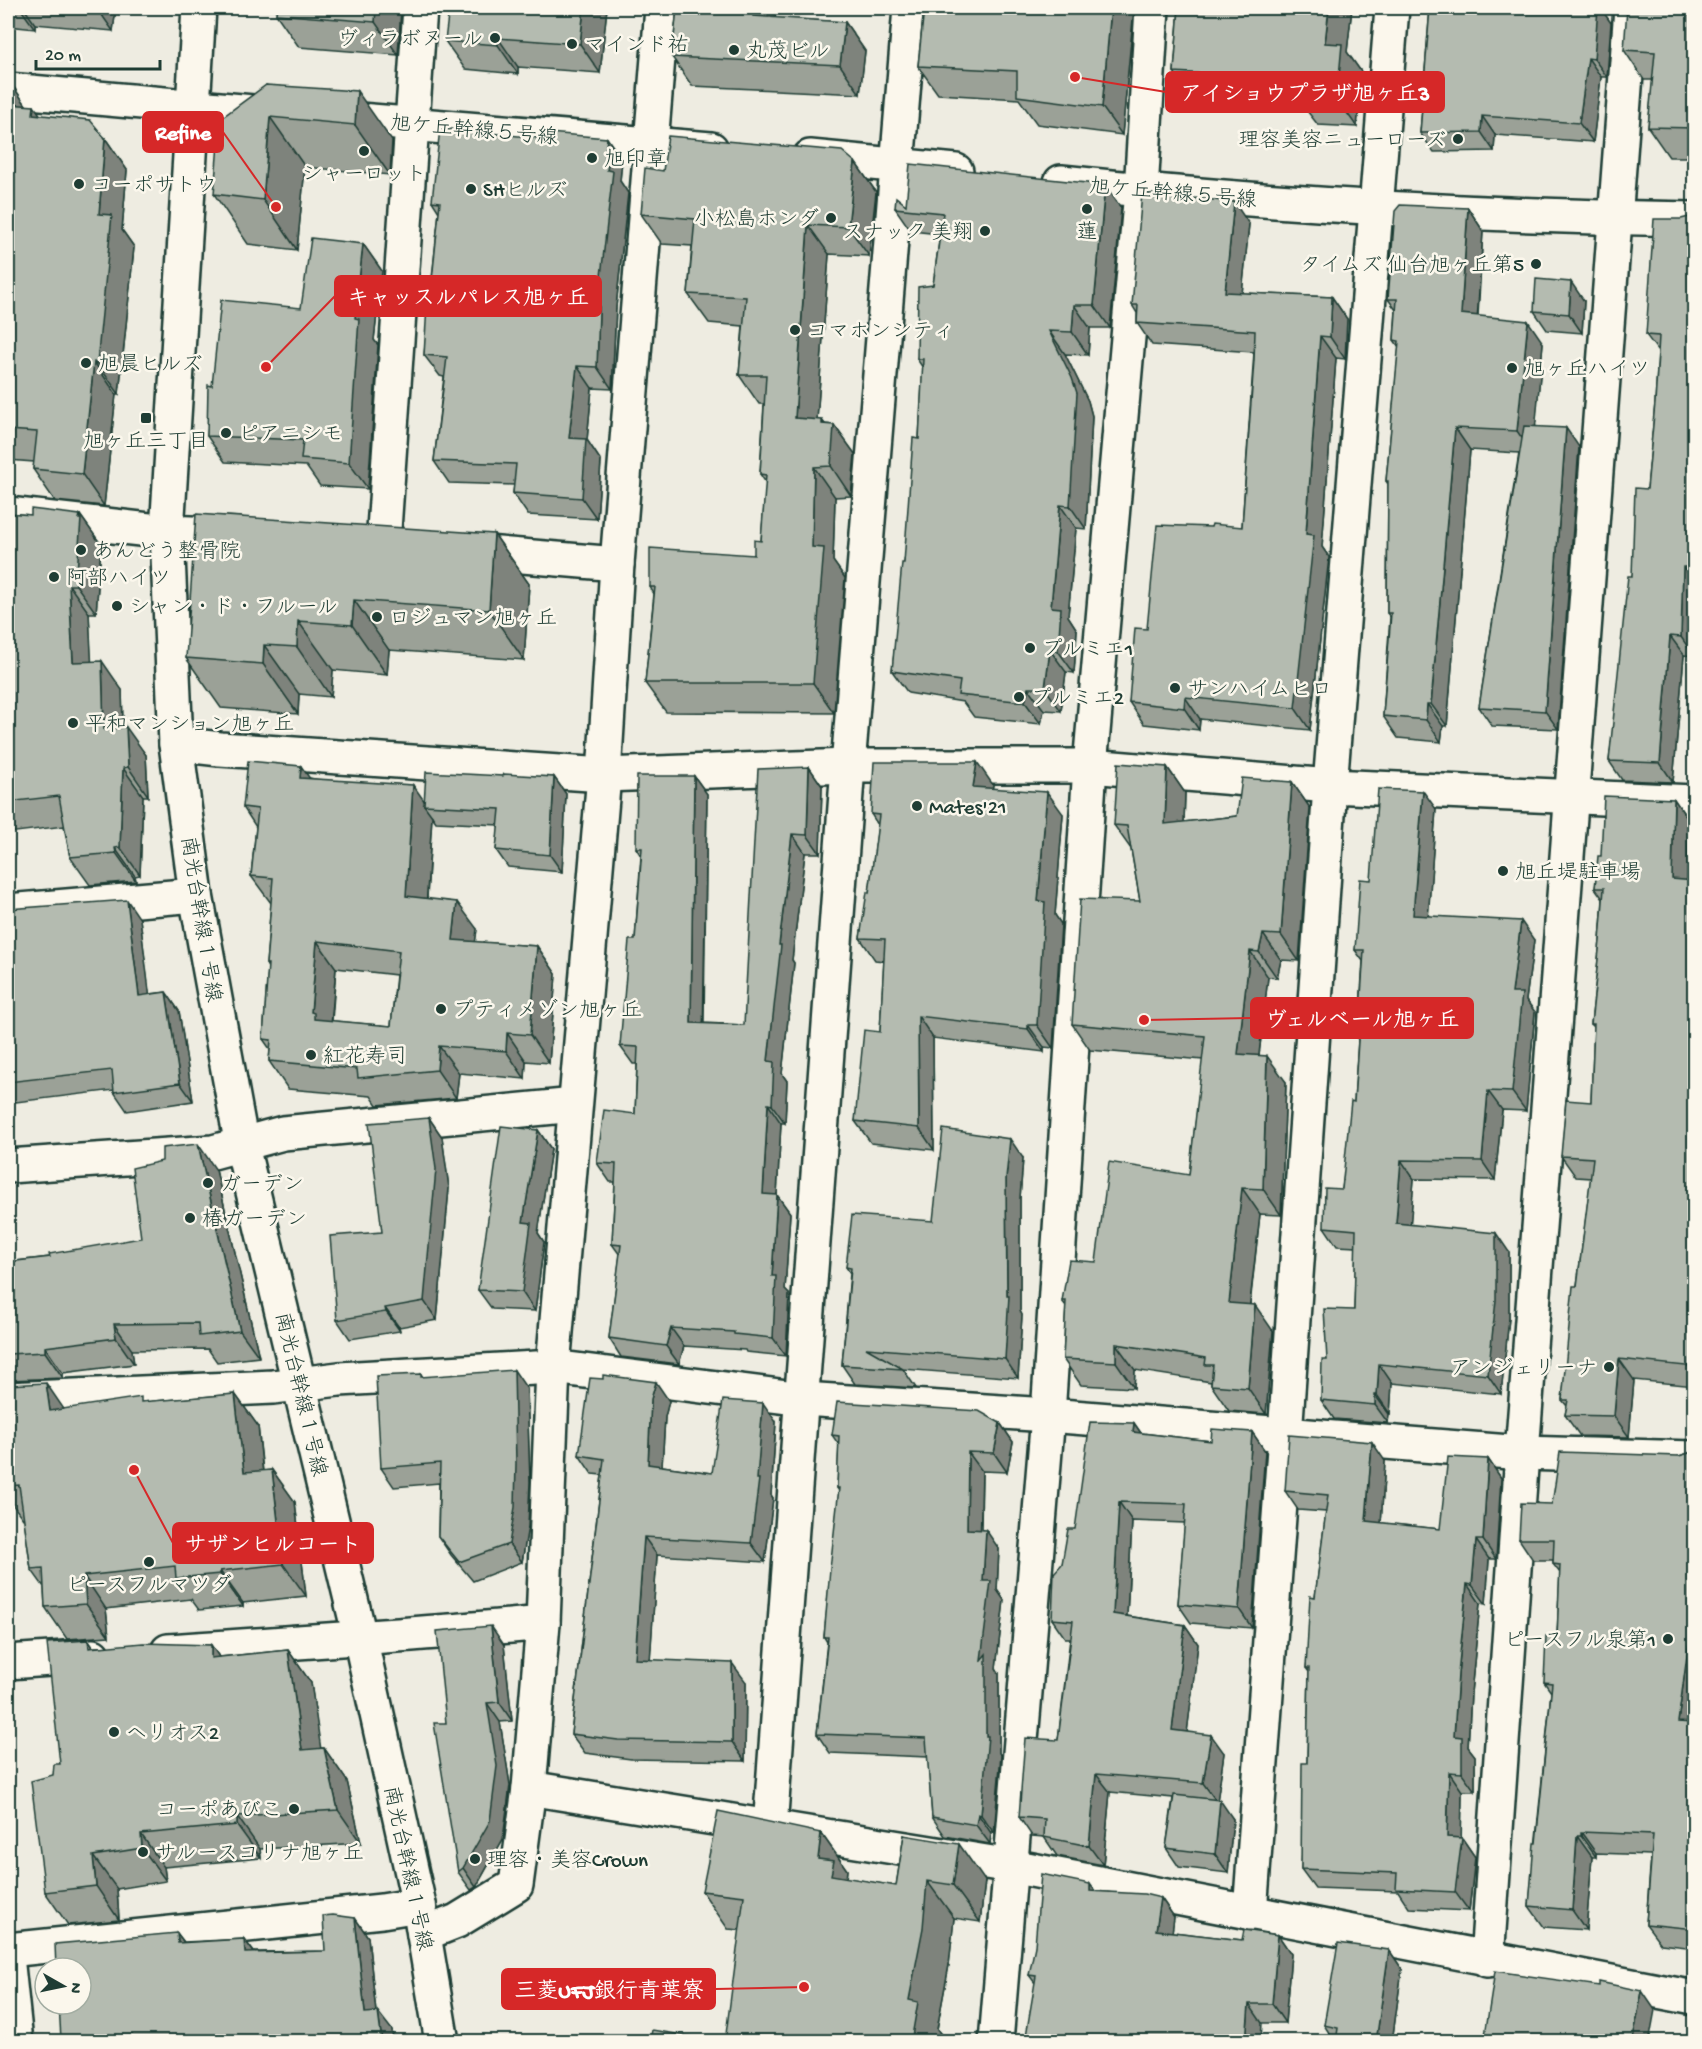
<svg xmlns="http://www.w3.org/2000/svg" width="1702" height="2049" font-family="'Gochi Hand','Klee One',sans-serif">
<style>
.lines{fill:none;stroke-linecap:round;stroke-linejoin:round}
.minor-casing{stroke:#1f3d34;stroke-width:38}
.tertiary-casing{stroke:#1f3d34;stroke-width:38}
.minor{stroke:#fbf7ec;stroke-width:33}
.tertiary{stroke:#fbf7ec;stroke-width:33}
.wall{fill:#9ba197;stroke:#1f3d34;stroke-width:1.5;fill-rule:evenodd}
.shaded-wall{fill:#7e837b;stroke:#1f3d34;stroke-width:1.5}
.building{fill:#b4bbb0;stroke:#1f3d34;stroke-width:1.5;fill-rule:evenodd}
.poi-dot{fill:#1f3d34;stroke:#fbf7ec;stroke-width:2}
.labels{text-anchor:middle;stroke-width:5;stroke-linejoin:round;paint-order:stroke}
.poi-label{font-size:21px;fill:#1f3d34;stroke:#fbf7ec;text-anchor:start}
.street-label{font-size:21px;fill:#1f3d34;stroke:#fbf7ec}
.leader{fill:none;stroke:#d62828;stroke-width:2}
.callout-dot{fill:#d62828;stroke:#fbf7ec;stroke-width:2}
.callout{fill:#d62828;stroke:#d62828;stroke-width:2}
.callout-label{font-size:22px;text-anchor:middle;font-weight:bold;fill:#fff}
</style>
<rect width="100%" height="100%" fill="#eeece1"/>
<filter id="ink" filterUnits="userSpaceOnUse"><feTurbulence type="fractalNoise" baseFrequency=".0167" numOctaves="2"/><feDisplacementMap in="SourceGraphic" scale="12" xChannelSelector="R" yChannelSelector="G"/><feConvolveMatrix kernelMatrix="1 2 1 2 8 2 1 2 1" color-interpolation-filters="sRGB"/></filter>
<g filter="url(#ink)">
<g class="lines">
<defs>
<g id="minor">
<polyline points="8,514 167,532 238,535"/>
<polyline points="383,544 420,8"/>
<polyline points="463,551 617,564"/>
<polyline points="176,744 220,749 604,775 848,766 1090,766 1330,786 1694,802"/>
<polyline points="8,911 196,895"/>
<polyline points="8,1166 213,1152 283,1133 575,1105"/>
<polyline points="8,1399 273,1387 339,1379 553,1367 803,1399 1048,1415 1522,1453 1694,1458"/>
<path d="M168,1651C293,1642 418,1635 543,1623"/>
<polyline points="8,1662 93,1656"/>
<polyline points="529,1788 1011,1866 1694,1998"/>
<polyline points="770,1828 848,766 910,8"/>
<polyline points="1250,1913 1285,1435 1330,786 1392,8"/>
<polyline points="424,1934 457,1921 516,1885 529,1788 543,1623 553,1367 604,775 617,564 662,8"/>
<polyline points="8,1950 382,1911 419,1905"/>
<polyline points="1487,1960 1522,1453 1631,8"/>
<polyline points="8,1966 16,2042"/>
<polyline points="996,2042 1048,1415 1090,766 1141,191 1152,8"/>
</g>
<g id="tertiary">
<polyline points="199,8 167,532 176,744 196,895 242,1146 360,1637 419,1905 442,2042"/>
<polyline points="8,90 275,114"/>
<polyline points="335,118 711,149"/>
<polyline points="810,157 956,171"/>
<path d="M1061,182C1271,204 1483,216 1694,219"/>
</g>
</defs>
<use href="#minor" class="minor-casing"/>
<use href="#tertiary" class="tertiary-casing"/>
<use href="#minor" class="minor"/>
<use href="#tertiary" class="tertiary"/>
</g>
<g class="wall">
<polygon points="8,8 116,8 113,31 35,24 35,29 8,26"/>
<polygon points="277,8 401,8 398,55 299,47 276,14"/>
<polygon points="607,8 600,73 518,67 518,74 465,69 445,41"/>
<polygon points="677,8 776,8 775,18 845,22 865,51 860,94 692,86 672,57"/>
<polygon points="924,8 1134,8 1122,135 1037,124 1019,99 938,94 918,66"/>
<polygon points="1179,8 1352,8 1347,52 1362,73 1357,127 1318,125 1304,107 1194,101 1174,72"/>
<polygon points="1430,8 1605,8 1604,13 1611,23 1607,77 1601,77 1593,142 1495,135 1494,151 1434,152 1420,133"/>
<polygon points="1695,8 1695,157 1669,157 1648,127 1653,80 1644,80 1624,50"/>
<polygon points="8,79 26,105 40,115 105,138 127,170 122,230 134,247 119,394 116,394 104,506 55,501 33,469 34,462 8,460"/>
<polygon points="266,85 392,141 390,175 305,167 297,250 248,244 214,194"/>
<polygon points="607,138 622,160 620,181 628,193 616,307 612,389 592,388 587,440 601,461 597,519 528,515 513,493 514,485 449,483 434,461 444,377 440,376 424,355 439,212 432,201 548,139"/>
<polygon points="855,162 876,192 869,256 829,254 817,419 825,424 834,425 855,454 851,496 835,497 833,561 845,578 834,713 666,712 645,683 654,594 650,587 754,555 761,541 766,483 760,474 764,404 759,404 739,375 743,326 709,323 688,294 692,246 662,244 641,214 663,171"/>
<polygon points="906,205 1121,208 1110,328 1090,328 1088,355 1065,354 1088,401 1092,416 1086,529 1076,528 1068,616 1077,630 1074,673 1066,672 1061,711 1044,710 1041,724 974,717 963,702 908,693 892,671 904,563 919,439 923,368 917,359 933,285 940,234 911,231 895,208"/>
<polygon points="1468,208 1483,231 1478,316 1543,343 1535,426 1579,447 1558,729 1492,726 1479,707 1519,453 1470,450 1447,726 1443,726 1441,742 1398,738 1383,716 1390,617 1387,613 1388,484 1386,481 1399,347 1394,340 1396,310 1388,299"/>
<polygon points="1695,212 1694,656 1684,655 1673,782 1622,780 1609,761 1632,576 1647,489 1655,403 1658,351 1646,335 1689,217"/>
<polygon points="1249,224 1242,293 1332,297 1347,319 1345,359 1336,358 1322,547 1329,557 1310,730 1200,719 1199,730 1144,724 1129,702 1147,629 1211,527 1242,527 1254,352 1152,345 1137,323 1137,313 1132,305"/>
<polygon points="363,244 382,271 374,340 378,345 368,489 320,486 306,466 225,462 207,436 212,386 301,308"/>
<polygon points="1584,301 1582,333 1547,330 1534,311"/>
<polygon points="8,513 31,515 80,515 100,543 101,547 96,613 89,613 91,662 122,690 123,727 146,755 148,796 143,796 140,875 135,876 136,881 90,885 70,857 64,826 8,833"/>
<polygon points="494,534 529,584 524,660 389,650 387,675 333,670 331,697 299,694 298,714 221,708 186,658"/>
<polygon points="809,767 822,786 820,853 805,853 792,960 794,963 782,1074 787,1081 785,1123 781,1123 777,1195 790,1213 785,1290 789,1294 786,1356 746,1352 745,1350 684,1346 679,1364 621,1357 609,1338 620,1255 612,1244 615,1182 610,1182 597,1163 635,1114 637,1064 633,1064 620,1046 635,940 641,856 636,848 694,776 707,794 704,1023 744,1025"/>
<polygon points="1167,767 1185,793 1184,822 1237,816 1292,782 1310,808 1299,961 1281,960 1277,978 1268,977 1259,1055 1286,1082 1281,1215 1260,1214 1250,1305 1273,1331 1266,1414 1229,1411 1211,1385 1211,1382 1135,1370 1134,1388 1081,1385 1063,1359 1066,1306 1062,1301 1096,1262 1189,1175 1203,1060 1090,1050 1072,1024 1140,901 1131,849 1114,825"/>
<path d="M503,776L554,777L566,794L562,872L508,867L496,850L499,825L436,822L432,816L427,898L477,929L475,942L537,946L556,974L549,1063L526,1061L525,1079L459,1073L456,1098L377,1105L371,1096L288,1089L269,1061L270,1049L263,1039L268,968L266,964L271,903L251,876L256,827L243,807L310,778L424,801ZM336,968L396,975L391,1026L332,1021Z"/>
<polygon points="993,785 992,788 1063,814 1055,915 1061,924 1053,1048 1044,1047 1044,1052 933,1038 934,1150 871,1143 855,1121 880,1032 884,961 875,960 860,938 869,893 878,825 871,814"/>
<polygon points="1674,799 1689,821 1688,881 1695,881 1695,1386 1634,1380 1629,1437 1580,1436 1565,1415 1567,1406 1562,1400 1591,1178 1576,1177 1561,1156 1591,1102 1594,1027 1591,1024 1600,941 1603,899 1595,888 1601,856"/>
<polygon points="1436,809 1428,916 1534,940 1526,1000 1535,1012 1526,1111 1502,1110 1495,1180 1414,1179 1410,1224 1509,1252 1509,1318 1501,1394 1392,1383 1390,1414 1389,1414 1388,1423 1334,1419 1321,1400 1327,1360 1354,1310 1356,1247 1337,1246 1324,1227 1342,1189 1354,1102 1363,961 1355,950 1371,880"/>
<polygon points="8,909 140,919 149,994 166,992 179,1011 193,1101 127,1111 114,1092 114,1090 8,1103"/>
<polygon points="429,1118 442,1137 449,1188 437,1320 399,1327 400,1331 350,1339 337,1320 382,1232"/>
<polygon points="538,1130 551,1149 538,1233 544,1242 535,1311 492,1309 478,1290"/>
<polygon points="1023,1158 1020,1198 1020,1311 1022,1315 1018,1378 903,1369 916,1388 855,1384 842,1365 850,1273 846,1267 933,1221"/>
<polygon points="216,1170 259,1357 217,1362 208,1349 132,1350 134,1364 63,1373 63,1378 8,1380 8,1262 50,1257 141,1238"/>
<polygon points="421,1374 423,1377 527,1389 530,1482 528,1526 522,1562 473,1581 451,1555 438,1536 439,1483 394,1487 381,1468"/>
<polygon points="8,1385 64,1409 235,1394 258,1426 263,1471 272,1470 295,1502 306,1596 243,1603 243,1606 199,1610 191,1599 106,1609 109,1636 67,1639 45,1607 44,1587 31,1569 24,1519 23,1519 8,1498"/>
<polygon points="669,1401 665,1417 662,1466 712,1473 776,1422 771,1495 773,1498 765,1562 657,1555 650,1660 746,1682 745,1761 631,1759 585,1753 571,1734 602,1475 592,1474 579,1455"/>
<polygon points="1000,1423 1013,1442 1007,1472 982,1471 981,1530 999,1549 997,1590 1004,1600 996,1668 999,1673 999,1753 1001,1755 994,1833 991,1833 990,1844 945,1836 932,1817 928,1757 830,1753 817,1734 827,1642 824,1637 839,1491 837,1488 839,1445 832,1435"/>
<polygon points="1134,1423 1141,1433 1211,1441 1252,1432 1265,1451 1252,1628 1191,1623 1178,1604 1185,1523 1132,1521 1127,1616 1185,1625 1198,1644 1187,1732 1224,1753 1217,1800 1233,1819 1228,1873 1179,1867 1166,1848 1173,1798 1110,1792 1103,1865 1057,1856 1044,1837 1032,1836 1019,1817 1058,1740 1070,1638 1065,1638 1052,1619 1062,1564 1075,1529"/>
<polygon points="1695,1447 1695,1948 1661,1944 1646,1924 1651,1855 1596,1853 1596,1857 1592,1857 1586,1930 1544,1927 1529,1906 1551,1692 1544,1682 1557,1636 1560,1573 1553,1564 1553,1560 1533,1560 1519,1539 1552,1504 1679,1456 1689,1453"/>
<polygon points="1488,1459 1501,1478 1496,1559 1489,1559 1486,1604 1480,1603 1471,1693 1468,1747 1475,1756 1475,1791 1462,1791 1461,1838 1462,1838 1475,1857 1469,1911 1409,1908 1398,1891 1315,1888 1301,1869 1307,1763 1309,1672 1306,1668 1326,1512 1298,1510 1285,1491 1385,1461 1381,1523 1440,1529"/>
<polygon points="88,1640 93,1647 211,1645 219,1657 288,1650 311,1683 320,1748 324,1748 347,1781 361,1843 260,1849 261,1858 164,1867 166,1881 117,1889 119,1920 68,1925 45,1892 53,1775 60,1764"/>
<polygon points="504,1645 512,1721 500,1722 510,1785 503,1839 476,1887 471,1890 458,1872 446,1723"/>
<polygon points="821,1833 847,1870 846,1878 896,1886 904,1835 985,1881 980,1922 954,1918 949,1965 937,2029 944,2039 740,1930 728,1929 702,1891"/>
<polygon points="1095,1891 1161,1898 1174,1917 1172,1932 1242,1940 1278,1935 1291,1954 1285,2023 1262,2023 1035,1983 1029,1975"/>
<polygon points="355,1918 368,1937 376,2012 392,2030 393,2042 63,2042 61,2039 177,1933 184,1942 244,1939 254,1952 325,1951"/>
<polygon points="1389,1950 1402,1969 1392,2042 1335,2042 1324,2025"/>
</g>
<g class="shaded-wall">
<polygon points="20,8 24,8 35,24 35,29"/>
<polygon points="97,8 116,8 113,31"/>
<polygon points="376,8 401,8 398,55 375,22"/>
<polygon points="584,8 607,8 600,73 580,44"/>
<polygon points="754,8 776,8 773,45 753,16"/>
<polygon points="1111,8 1134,8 1122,135 1102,107"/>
<polygon points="1329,8 1352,8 1347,52 1362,73 1357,127 1337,99 1325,43"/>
<polygon points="1593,8 1605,8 1604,13 1611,23 1607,77 1594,59"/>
<polygon points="845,22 865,51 860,94 840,65"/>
<polygon points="498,38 518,67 518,74 498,45"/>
<polygon points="1588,58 1601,77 1593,142 1579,123"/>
<polygon points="8,79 30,111 8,105"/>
<polygon points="357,91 392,141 390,175 355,125"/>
<polygon points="34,106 56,137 33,114"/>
<polygon points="1482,116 1495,135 1494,151 1481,132"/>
<polygon points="270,117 305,167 297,250 263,200"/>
<polygon points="105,138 127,170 122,230 134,247 119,394 97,363 99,214"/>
<polygon points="607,138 622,160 620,181 628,193 616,307 612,389 597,367 604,165"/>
<polygon points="855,162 876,192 869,256 848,227"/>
<polygon points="1105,185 1121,208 1110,328 1094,305"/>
<polygon points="1234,202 1249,224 1240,314 1225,292"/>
<polygon points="1468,208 1483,231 1476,336 1461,314"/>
<polygon points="808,225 829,254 815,448 795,418"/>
<polygon points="363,244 382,271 374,340 378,345 368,489 349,463 355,318"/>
<polygon points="1571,282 1584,301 1582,333 1569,314"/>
<polygon points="1332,297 1347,319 1345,359 1330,337"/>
<polygon points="1074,305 1090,328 1088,355 1072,332"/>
<polygon points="1528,321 1543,343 1533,454 1517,431"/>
<polygon points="1049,331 1065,354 1088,401 1092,416 1086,529 1070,506"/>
<polygon points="1320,336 1336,358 1322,547 1329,557 1310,730 1295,708 1306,534"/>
<polygon points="94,362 116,394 104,506 82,474"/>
<polygon points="577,366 592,388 587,440 601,461 597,519 582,498 569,438"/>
<polygon points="822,420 833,435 834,425 855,454 851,496 831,466"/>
<polygon points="1455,428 1470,450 1447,726 1431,704"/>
<polygon points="1566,428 1579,447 1558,729 1545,711"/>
<polygon points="814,467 835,497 833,561 845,578 834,713 813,683 812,547"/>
<polygon points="1060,505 1076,528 1068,616 1077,630 1074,673 1058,651 1051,607"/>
<polygon points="80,515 100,543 101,547 96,613 76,585"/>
<polygon points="494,534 529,584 524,660 489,610"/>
<polygon points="1691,557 1695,562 1695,574 1690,567"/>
<polygon points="1683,567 1695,583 1694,656 1681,637"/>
<polygon points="69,585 89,613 93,691 73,662"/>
<polygon points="354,600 389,650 387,675 352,625"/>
<polygon points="298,621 333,670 331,697 297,647"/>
<polygon points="1670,636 1684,655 1673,782 1660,763"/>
<polygon points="264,645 299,694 298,714 263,664"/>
<polygon points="1050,650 1066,672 1061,711 1045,688"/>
<polygon points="102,661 122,690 124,758 104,730"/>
<polygon points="1028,688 1044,710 1041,724 1025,702"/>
<polygon points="1185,697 1200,719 1199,730 1184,708"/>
<polygon points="1427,704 1443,726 1441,742 1426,720"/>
<polygon points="126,727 146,755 148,796 128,767"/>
<polygon points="977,762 993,785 989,809 973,787"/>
<polygon points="301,766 320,793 300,778"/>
<polygon points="809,767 822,786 820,853 807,835"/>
<polygon points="1167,767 1185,793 1183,850 1165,824"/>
<polygon points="123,768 143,796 140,875 120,847"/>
<polygon points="694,776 707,794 703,1041 691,1023"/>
<polygon points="554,777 566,794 562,872 550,855"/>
<polygon points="1292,782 1310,808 1299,961 1281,935"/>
<polygon points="413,785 427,805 424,805 432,816 425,923 406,896"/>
<polygon points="1423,791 1436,809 1427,934 1413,915"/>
<polygon points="1047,792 1063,814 1055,915 1061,924 1053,1048 1037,1025 1038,901"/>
<polygon points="1674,799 1689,821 1687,901 1672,879"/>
<polygon points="792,834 805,853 792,960 794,963 782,1074 787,1081 785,1123 772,1105 768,1061 779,945"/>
<polygon points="115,848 135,876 136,881 116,853"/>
<polygon points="127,900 140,919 152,1015 139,996"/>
<polygon points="457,902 477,929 472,968 453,940"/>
<polygon points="1521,921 1534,940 1526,1000 1535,1012 1526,1111 1512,1092 1512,993"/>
<polygon points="1263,934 1281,960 1277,978 1259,952"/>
<polygon points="317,941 336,968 330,1036 314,1019 311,1012"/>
<polygon points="537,946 556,974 549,1063 530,1035"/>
<polygon points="1250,951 1268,977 1256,1080 1238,1054"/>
<polygon points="166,992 179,1011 193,1101 180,1083"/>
<polygon points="918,1016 933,1038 934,1150 919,1128"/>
<polygon points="1028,1025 1044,1047 1044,1052 1028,1029"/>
<polygon points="507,1033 526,1061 525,1079 506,1051"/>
<polygon points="439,1046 459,1073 456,1098 437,1070"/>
<polygon points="1267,1056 1286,1082 1281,1215 1263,1189"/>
<polygon points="1488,1091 1502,1110 1495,1180 1482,1161"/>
<polygon points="768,1104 781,1123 776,1212 763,1194"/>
<polygon points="429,1118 442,1137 449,1188 437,1320 424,1301"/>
<polygon points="538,1130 551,1149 538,1233 544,1242 535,1311 522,1292 523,1222"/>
<polygon points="1010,1139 1023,1158 1020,1198 1020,1311 1022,1315 1018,1378 1005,1359 1007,1296 1006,1179"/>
<polygon points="198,1144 216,1170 259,1357 240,1331"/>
<polygon points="1401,1160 1414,1179 1409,1242 1396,1223"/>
<polygon points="1242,1188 1260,1214 1247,1328 1229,1303"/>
<polygon points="777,1195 790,1213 785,1290 789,1294 786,1356 773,1338 772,1276"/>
<polygon points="1496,1233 1509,1252 1509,1318 1501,1394 1488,1375"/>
<polygon points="1255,1305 1273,1331 1266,1414 1248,1388"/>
<polygon points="385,1308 399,1327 400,1331 386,1312"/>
<polygon points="114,1324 132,1350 134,1364 116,1338"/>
<polygon points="671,1328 684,1346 679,1364 666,1346"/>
<polygon points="1116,1344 1135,1370 1134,1388 1116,1362"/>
<polygon points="45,1347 63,1373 63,1378 45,1352"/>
<polygon points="1619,1359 1634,1380 1629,1437 1614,1416"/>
<polygon points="1379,1364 1392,1383 1390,1414 1377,1395"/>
<polygon points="514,1370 527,1389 530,1482 528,1526 522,1562 509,1544"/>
<polygon points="656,1382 669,1401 665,1417 661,1483 648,1464 651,1399"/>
<polygon points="46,1383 68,1415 50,1411"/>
<polygon points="235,1394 258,1426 266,1504 244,1472"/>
<polygon points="1375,1395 1389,1414 1388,1423 1375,1405"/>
<polygon points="763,1403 776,1422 771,1495 773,1498 765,1562 751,1543"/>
<polygon points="1000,1423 1013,1442 1007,1472 994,1453"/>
<polygon points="1134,1423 1147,1442 1133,1432"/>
<polygon points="1252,1432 1265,1451 1252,1628 1239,1609"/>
<polygon points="1372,1442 1385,1461 1380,1540 1366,1521"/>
<polygon points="968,1452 982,1471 980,1548 967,1529"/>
<polygon points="1488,1459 1501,1478 1496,1559 1483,1540"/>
<polygon points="272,1470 295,1502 306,1596 283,1564"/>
<polygon points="1119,1502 1132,1521 1126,1633 1113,1614"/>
<polygon points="986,1530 999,1549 997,1590 1004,1600 996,1668 999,1673 999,1753 1001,1755 994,1833 981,1815 986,1736 981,1660 983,1581"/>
<polygon points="644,1537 657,1555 649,1678 635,1659"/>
<polygon points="1476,1540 1489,1559 1486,1604 1472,1585"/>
<polygon points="220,1571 243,1603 243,1606 220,1574"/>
<polygon points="84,1576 106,1609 109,1636 86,1604"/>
<polygon points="1467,1584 1480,1603 1471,1693 1468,1747 1475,1756 1475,1791 1462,1773 1454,1736 1458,1674"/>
<polygon points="1185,1625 1198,1644 1185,1749 1172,1730"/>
<polygon points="491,1626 504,1645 512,1721 499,1702"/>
<polygon points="88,1640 111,1673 89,1648"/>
<polygon points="1689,1641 1695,1649 1695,1799 1690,1792 1678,1722"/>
<polygon points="211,1645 234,1679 211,1658"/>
<polygon points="288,1650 311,1683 326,1783 302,1750"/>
<polygon points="732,1663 746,1682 745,1761 732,1742"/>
<polygon points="487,1703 500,1722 510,1785 503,1839 476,1887 463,1868"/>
<polygon points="1211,1735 1224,1753 1217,1802 1203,1783"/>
<polygon points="324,1748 347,1781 361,1843 338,1810"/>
<polygon points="1449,1772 1462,1791 1461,1850 1462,1838 1475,1857 1469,1911 1455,1892 1447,1837"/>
<polygon points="1096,1774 1110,1792 1103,1865 1089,1846"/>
<polygon points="1220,1800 1233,1819 1228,1873 1215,1854"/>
<polygon points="978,1814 991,1833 990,1844 976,1825"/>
<polygon points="237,1816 260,1849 261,1858 237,1825"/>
<polygon points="1581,1832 1596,1853 1596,1857 1581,1836"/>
<polygon points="821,1833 847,1870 846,1879 857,1912 818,1859"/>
<polygon points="141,1834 164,1867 166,1881 142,1848"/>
<polygon points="1577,1836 1592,1857 1586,1930 1572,1910"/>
<polygon points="959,1844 985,1881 980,1922 953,1885"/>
<polygon points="93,1856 117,1889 119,1920 96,1886"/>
<polygon points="927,1881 954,1918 949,1965 937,2029 944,2039 944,2042 911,2042 909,2000"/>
<polygon points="1090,1884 1104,1903 1090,1891"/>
<polygon points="1161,1898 1174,1917 1170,1949 1156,1930"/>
<polygon points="355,1918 368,1937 378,2032 365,2013"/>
<polygon points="177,1933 190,1951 178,1943"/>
<polygon points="1278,1935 1291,1954 1285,2023 1272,2004"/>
<polygon points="244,1939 258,1958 245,1953"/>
<polygon points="1389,1950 1402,1969 1392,2042 1376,2042"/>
<polygon points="1642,1991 1655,2010 1649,2042 1634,2042 1633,2039"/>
<polygon points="1249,2004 1262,2023 1261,2042 1246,2042"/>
<polygon points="378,2012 392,2030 393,2042 382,2042"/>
</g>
<g class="building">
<polygon points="277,8 376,8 375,22 276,14"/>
<polygon points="449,8 584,8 580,44 498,38 498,45 445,41"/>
<polygon points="677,8 754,8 753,16 845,22 840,65 672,57"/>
<polygon points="924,8 1111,8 1102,107 1017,96 1017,71 918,66"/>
<polygon points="1179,8 1329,8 1325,43 1342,44 1337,99 1298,97 1299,79 1174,72"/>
<polygon points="1430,8 1598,8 1594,59 1588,58 1579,123 1482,116 1481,132 1420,133"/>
<polygon points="1627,8 1695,8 1695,128 1648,127 1655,52 1624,50"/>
<polygon points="266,85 357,91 355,125 270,117 263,200 214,194 220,119"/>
<polygon points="8,104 34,106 33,114 90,120 105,138 99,214 112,215 97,363 94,362 82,474 33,469 37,432 8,430"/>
<polygon points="440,128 548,139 549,133 607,138 604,165 608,165 607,170 613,171 600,285 597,367 577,366 569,438 586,439 582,498 513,493 516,464 434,461 447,357 424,355 428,290 431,290 440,202 432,201"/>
<polygon points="668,136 842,151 855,162 848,227 808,225 795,418 822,420 822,424 834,425 831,466 814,467 812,547 824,548 813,683 645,683 655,587 650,587 650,548 754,555 754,540 761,541 766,475 760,474 766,375 739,375 746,297 688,294 695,219 641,214 645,168 663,171"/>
<polygon points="910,164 1105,185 1094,305 1074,305 1072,332 1049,331 1072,378 1077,393 1070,506 1060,505 1051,607 1061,608 1058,651 1050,650 1045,688 1028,688 1025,702 958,695 960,681 892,671 902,563 904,563 913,438 919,439 923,359 917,359 918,287 933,285 943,213 895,208 896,197 906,205"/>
<polygon points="1142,193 1234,202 1225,292 1332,297 1330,337 1320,336 1306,534 1314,535 1295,708 1185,697 1184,708 1129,702 1135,628 1147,629 1157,525 1211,527 1212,524 1242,527 1254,360 1255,331 1137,323 1138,305 1132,305"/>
<polygon points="1400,205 1468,208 1461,314 1528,321 1517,431 1455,428 1431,704 1427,704 1426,720 1383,716 1391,613 1387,613 1388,481 1386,481 1399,341 1394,340 1397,299 1388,299 1395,211"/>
<polygon points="1695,212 1695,558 1691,557 1690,567 1683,567 1681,637 1670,636 1660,763 1609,761 1628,576 1632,576 1635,488 1647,489 1655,403 1659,336 1646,335 1654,219 1681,219 1689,217"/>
<polygon points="311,238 363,244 355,318 359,319 349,463 301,459 303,440 207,436 208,385 212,386 221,300 301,308"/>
<polygon points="1536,279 1571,282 1569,314 1534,311"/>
<polygon points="1524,426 1566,428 1545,711 1479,707"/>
<polygon points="31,509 80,515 79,519 81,519 76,585 69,585 73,662 102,661 104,730 126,727 128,767 123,768 120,847 115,848 116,853 70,857 59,796 8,802 8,513 31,515"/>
<polygon points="196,514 494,534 489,610 354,600 352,625 298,621 297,647 264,645 263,664 186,658"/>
<path d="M248,761L301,766L300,778L413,785L406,896L457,902L453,940L537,946L530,1035L507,1033L506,1051L439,1046L437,1070L358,1078L357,1069L269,1061L271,1040L263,1039L268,964H266L273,878L251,876L258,809L243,807ZM317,941L399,951L391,1026L314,1019V1013L311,1012Z"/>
<polygon points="874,762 977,762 973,787 1047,792 1038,901 1045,902 1037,1025 1028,1025 1028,1029 918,1016 919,1128 855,1121 864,1030 880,1032 885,939 860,938 867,892 869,893 879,815 871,814"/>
<polygon points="1118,763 1167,767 1165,824 1237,816 1242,778 1292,782 1281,935 1263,934 1259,952 1250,951 1238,1054 1267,1056 1263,1189 1242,1188 1229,1303 1255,1305 1248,1388 1211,1385 1213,1365 1205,1365 1206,1358 1116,1344 1116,1362 1063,1359 1066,1301 1062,1301 1069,1260 1096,1262 1109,1162 1189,1175 1205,1036 1072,1024 1080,899 1140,901 1127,826 1114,825"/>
<polygon points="809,767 807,835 792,834 779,945 781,945 768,1061 774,1062 772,1105 768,1104 763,1194 777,1195 772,1276 776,1276 773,1338 734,1334 734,1332 671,1328 666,1346 609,1338 621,1245 612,1244 616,1164 597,1163 604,1110 635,1114 638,1047 620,1046 629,940 635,940 642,848 636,848 637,776 694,776 691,1023 744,1025 758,769"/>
<polygon points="426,772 503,776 504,774 554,777 550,855 496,850 500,809 424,805"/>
<polygon points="1378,789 1423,791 1413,915 1521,921 1512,993 1522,993 1512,1092 1488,1091 1482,1161 1401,1160 1396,1223 1496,1233 1496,1300 1488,1375 1379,1364 1377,1395 1375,1395 1375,1405 1321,1400 1322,1360 1327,1360 1324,1309 1354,1310 1356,1230 1324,1227 1325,1188 1342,1189 1351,1101 1354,1102 1364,950 1355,950 1360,879 1371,880"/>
<polygon points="1604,796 1674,799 1672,879 1695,881 1695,1367 1619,1359 1614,1416 1565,1415 1568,1400 1562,1400 1573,1286 1577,1286 1593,1158 1561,1156 1566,1100 1591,1102 1594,1024 1591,1024 1600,941 1604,888 1595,888 1598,856 1601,856"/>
<polygon points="127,900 139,996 166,992 180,1083 114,1092 112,1070 8,1082 8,909"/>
<polygon points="429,1118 436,1169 424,1301 385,1308 386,1312 337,1320 330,1236 382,1232 369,1123"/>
<polygon points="501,1126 538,1130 523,1222 531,1223 522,1292 478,1290"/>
<polygon points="943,1129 1010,1139 1006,1179 1007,1296 1009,1296 1005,1359 866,1348 903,1369 842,1365 851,1268 846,1267 852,1215 933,1221"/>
<polygon points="198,1144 240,1331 199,1336 198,1323 114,1324 116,1338 45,1347 45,1352 8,1354 8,1262 50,1257 49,1254 141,1238 132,1168 162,1161 162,1148"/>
<polygon points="514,1370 516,1463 515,1507 509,1544 459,1562 438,1536 440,1463 381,1468 376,1376 421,1374 421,1377"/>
<polygon points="603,1375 656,1382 651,1399 648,1464 712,1473 723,1400 763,1403 757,1479 759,1479 751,1543 644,1537 635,1659 732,1663 732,1742 618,1740 571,1734 604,1459 579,1455 590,1378 603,1379"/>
<polygon points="46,1383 50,1411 141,1397 141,1402 235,1394 244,1472 272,1470 283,1564 220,1571 220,1574 176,1578 175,1566 84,1576 86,1604 45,1607 43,1568 31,1569 19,1485 8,1486 8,1385"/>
<polygon points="837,1402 979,1411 1000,1423 994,1453 968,1452 967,1529 986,1530 983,1581 991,1581 981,1660 986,1654 986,1736 988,1736 981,1815 978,1814 976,1825 932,1817 926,1738 817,1734 828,1637 824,1637 830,1569 839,1488 837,1488 839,1436 832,1435"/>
<polygon points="1090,1422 1134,1423 1133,1432 1211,1441 1212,1429 1252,1432 1239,1609 1178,1604 1186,1504 1119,1502 1113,1614 1185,1625 1172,1730 1211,1735 1203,1783 1096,1774 1089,1846 1044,1837 1045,1819 1019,1817 1025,1738 1058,1740 1073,1621 1052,1619 1054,1573 1062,1564 1068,1529 1075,1529"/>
<polygon points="1289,1435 1372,1442 1366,1521 1440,1529 1448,1457 1488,1459 1483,1540 1476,1540 1472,1585 1467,1584 1458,1674 1454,1736 1462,1737 1462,1773 1449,1772 1447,1837 1462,1838 1455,1892 1396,1889 1397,1873 1301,1869 1302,1763 1307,1763 1309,1668 1306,1668 1310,1596 1315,1597 1328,1495 1285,1491"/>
<polygon points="1695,1447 1695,1642 1689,1641 1678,1722 1693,1723 1690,1792 1695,1792 1695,1929 1646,1924 1653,1835 1581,1832 1581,1836 1577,1836 1572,1910 1529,1906 1534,1843 1536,1843 1552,1683 1544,1682 1546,1636 1557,1636 1560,1565 1553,1564 1554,1539 1519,1539 1521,1503 1552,1504 1560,1452 1679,1456 1689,1453"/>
<polygon points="491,1626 499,1702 487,1703 497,1766 490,1821 463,1868 458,1872 434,1723 446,1723 437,1631"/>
<polygon points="88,1640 89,1648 143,1643 211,1645 211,1658 288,1650 302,1750 324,1748 338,1810 237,1816 237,1825 141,1834 142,1848 93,1856 96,1886 45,1892 31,1781 53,1775 54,1764 60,1764 47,1643"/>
<polygon points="1174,1795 1220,1800 1215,1854 1166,1848"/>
<polygon points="718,1811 821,1833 818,1859 834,1861 831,1875 896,1886 904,1835 959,1844 953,1885 927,1881 923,1928 909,2000 918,2002 911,2042 725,2042 744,1896 702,1891"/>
<polygon points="1041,1874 1090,1884 1090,1891 1144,1894 1161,1898 1156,1930 1242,1940 1244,1930 1278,1935 1272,2004 1249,2004 1246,2042 1025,2042 1036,1976 1029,1975 1035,1946"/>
<polygon points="333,1915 355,1918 365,2013 378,2012 382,2042 74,2042 73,2038 61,2039 59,2004 81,2004 81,1968 56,1968 55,1944 177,1933 178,1943 244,1939 245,1953 325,1951 323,1916"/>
<polygon points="1338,1943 1389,1950 1376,2042 1336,2042 1338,2028 1324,2025"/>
<polygon points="1495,1971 1599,1986 1599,1982 1642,1991 1633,2039 1645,2042 1484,2042"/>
<polygon points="652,2030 724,2042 650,2042"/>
</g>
</g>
<g class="poi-dot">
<circle cx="495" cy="38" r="6"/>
<circle cx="572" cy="44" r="6"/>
<circle cx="734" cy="50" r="6"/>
<circle cx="1458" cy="139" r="6"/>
<circle cx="364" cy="151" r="6"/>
<circle cx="592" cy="158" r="6"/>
<circle cx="79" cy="184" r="6"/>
<circle cx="471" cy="189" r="6"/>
<circle cx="1087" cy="209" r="6"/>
<circle cx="831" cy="218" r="6"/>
<circle cx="985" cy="231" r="6"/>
<circle cx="1536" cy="264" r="6"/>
<circle cx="795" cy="330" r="6"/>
<circle cx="86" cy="363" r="6"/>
<circle cx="1512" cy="368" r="6"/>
<rect x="140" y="412" width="12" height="12" rx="3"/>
<circle cx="226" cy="433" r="6"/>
<circle cx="81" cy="550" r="6"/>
<circle cx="54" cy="577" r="6"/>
<circle cx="117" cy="606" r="6"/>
<circle cx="377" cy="617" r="6"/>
<circle cx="1030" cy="648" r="6"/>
<circle cx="1175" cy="688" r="6"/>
<circle cx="1019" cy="697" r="6"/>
<circle cx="73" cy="723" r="6"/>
<circle cx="917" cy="806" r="6"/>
<circle cx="1503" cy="871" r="6"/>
<circle cx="441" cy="1009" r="6"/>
<circle cx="311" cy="1055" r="6"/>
<circle cx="208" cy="1183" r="6"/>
<circle cx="190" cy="1218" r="6"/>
<circle cx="1609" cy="1367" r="6"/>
<circle cx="149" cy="1562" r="6"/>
<circle cx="1668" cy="1639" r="6"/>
<circle cx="114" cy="1732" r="6"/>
<circle cx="294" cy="1809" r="6"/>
<circle cx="143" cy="1852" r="6"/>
<circle cx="475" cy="1859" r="6"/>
</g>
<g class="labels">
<g class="poi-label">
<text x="483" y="45" text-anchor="end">ヴィラボヌール</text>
<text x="584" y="51">マインド祐</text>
<text x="746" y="57">丸茂ビル</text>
<text x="1446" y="146" text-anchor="end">理容美容ニューローズ</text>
<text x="604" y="165">旭印章</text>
<text x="364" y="180" text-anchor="middle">シャーロット</text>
<text x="91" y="191">コーポサトウ</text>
<text x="483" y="196">SHヒルズ</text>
<text x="819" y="225" text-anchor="end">小松島ホンダ</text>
<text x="973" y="238" text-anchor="end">スナック 美翔</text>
<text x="1087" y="238" text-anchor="middle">蓮</text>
<text x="1524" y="271" text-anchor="end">タイムズ 仙台旭ヶ丘第5</text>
<text x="807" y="337">コマホンシティ</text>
<text x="98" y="370">旭晨ヒルズ</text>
<text x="1524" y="375">旭ヶ丘ハイツ</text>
<text x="238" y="440">ピアニシモ</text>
<text x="146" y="447" text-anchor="middle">旭ヶ丘三丁目</text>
<text x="93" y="557">あんどう整骨院</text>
<text x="66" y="584">阿部ハイツ</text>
<text x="129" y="613">シャン・ド・フルール</text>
<text x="389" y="624">ロジュマン旭ヶ丘</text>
<text x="1042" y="655">プルミエ1</text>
<text x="1187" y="695">サンハイムヒロ</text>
<text x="1031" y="704">プルミエ2</text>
<text x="85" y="730">平和マンション旭ヶ丘</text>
<text x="929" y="813">Mates'21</text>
<text x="1515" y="878">旭丘堤駐車場</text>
<text x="453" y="1016">プティメゾン旭ヶ丘</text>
<text x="323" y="1062">紅花寿司</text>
<text x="220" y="1190">ガーデン</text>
<text x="202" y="1225">椿ガーデン</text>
<text x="1597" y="1374" text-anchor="end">アンジェリーナ</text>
<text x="149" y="1591" text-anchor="middle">ピースフルマツダ</text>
<text x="1656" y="1646" text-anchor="end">ピースフル泉第1</text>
<text x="126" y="1739">ヘリオス2</text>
<text x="282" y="1816" text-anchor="end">コーポあびこ</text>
<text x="155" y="1859">サルースコリナ旭ヶ丘</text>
<text x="487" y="1866">理容・美容Crown</text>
</g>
<g class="street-label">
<text transform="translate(474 129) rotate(5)" y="7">旭ケ丘幹線５号線</text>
<text transform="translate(1173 192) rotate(5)" y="7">旭ケ丘幹線５号線</text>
<text transform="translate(202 919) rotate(81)" y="7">南光台幹線１号線</text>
<text transform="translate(302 1394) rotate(77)" y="7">南光台幹線１号線</text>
<text transform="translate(409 1868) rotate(78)" y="7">南光台幹線１号線</text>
</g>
</g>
<path class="leader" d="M1075 77L1166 92M276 207L223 132M266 367L335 296M1144 1020L1251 1018M134 1470L173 1543M804 1987L715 1989"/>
<g class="callout-dot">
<circle cx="1075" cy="77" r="6"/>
<circle cx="276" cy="207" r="6"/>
<circle cx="266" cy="367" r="6"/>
<circle cx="1144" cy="1020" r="6"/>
<circle cx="134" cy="1470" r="6"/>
<circle cx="804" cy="1987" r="6"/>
</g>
<g class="callout">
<rect x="1166" y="72" width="278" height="40" rx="6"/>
<rect x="143" y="112" width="80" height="40" rx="6"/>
<rect x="335" y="276" width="266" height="40" rx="6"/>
<rect x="1251" y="998" width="222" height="40" rx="6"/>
<rect x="173" y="1523" width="200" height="40" rx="6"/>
<rect x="502" y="1969" width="213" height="40" rx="6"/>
</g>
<g class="callout-label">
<text x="1305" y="100">アイショウプラザ旭ヶ丘3</text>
<text x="183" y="139">Refine</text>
<text x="468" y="304">キャッスルパレス旭ヶ丘</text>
<text x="1362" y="1026">ヴェルベール旭ヶ丘</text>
<text x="273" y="1551">サザンヒルコート</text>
<text x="609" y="1997">三菱UFJ銀行青葉寮</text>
</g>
<rect width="1702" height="2049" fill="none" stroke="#fbf7ec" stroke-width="30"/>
<rect x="15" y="15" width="1672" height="2019" fill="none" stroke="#1f3d34" stroke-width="2" filter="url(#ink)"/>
<g transform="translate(63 1986) rotate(99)"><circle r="28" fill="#fbf7ec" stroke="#a3ada2" stroke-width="1.5"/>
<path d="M0-4.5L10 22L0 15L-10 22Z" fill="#1f3d34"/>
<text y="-9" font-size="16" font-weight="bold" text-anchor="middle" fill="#1f3d34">N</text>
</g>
<path d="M36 60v9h124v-9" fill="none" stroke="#1f3d34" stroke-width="3"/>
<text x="45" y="60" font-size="18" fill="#1f3d34" stroke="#fbf7ec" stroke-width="4.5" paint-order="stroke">20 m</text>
</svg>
